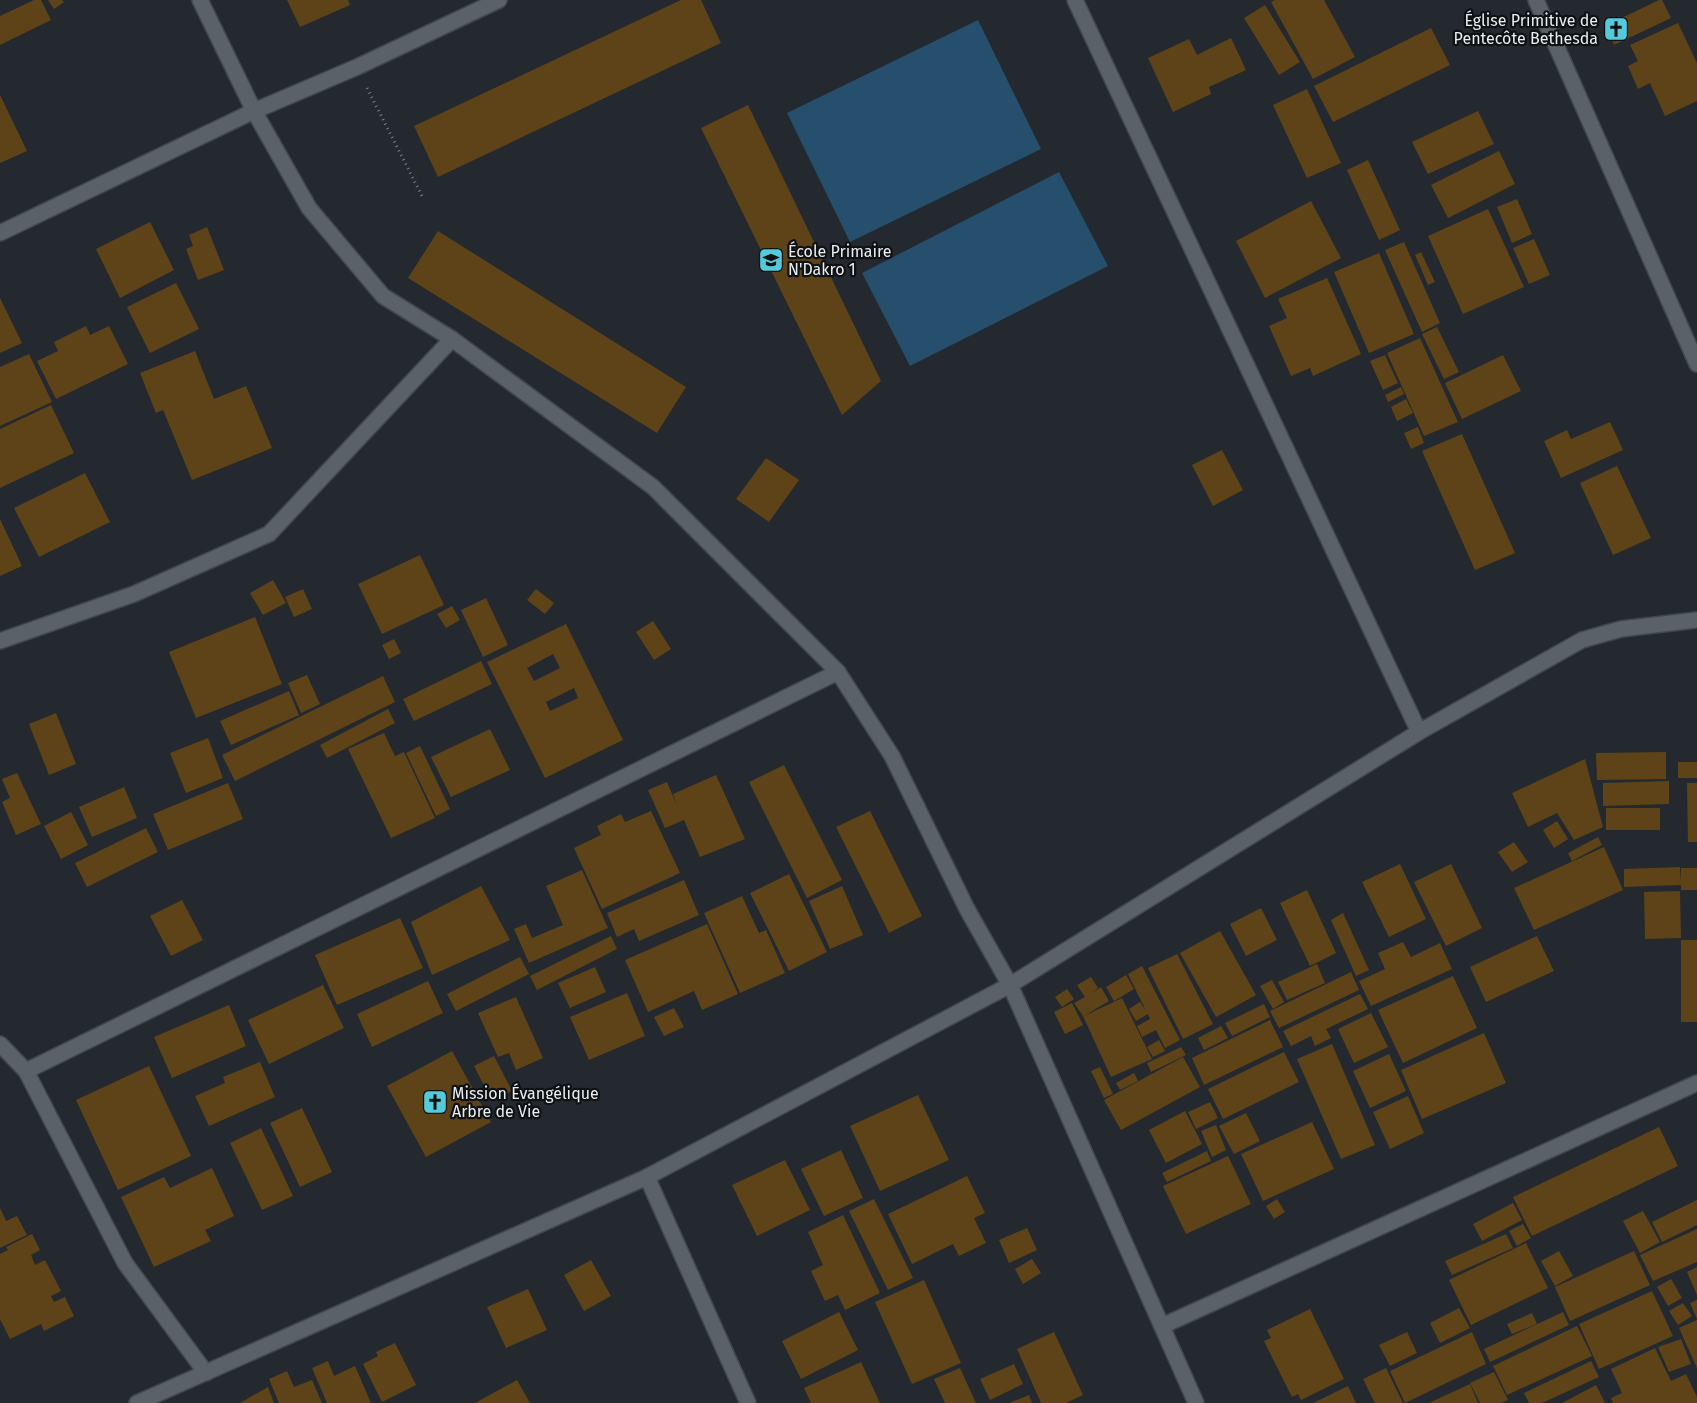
<svg xmlns="http://www.w3.org/2000/svg" width="1697" height="1403" font-family="'Fira Sans',sans-serif">
<style>
.pitch{fill:#254f6d}
.building{fill:#5e4318;fill-rule:evenodd}
.lines{fill:none;stroke-linecap:round;stroke-linejoin:round}
.street-casing{stroke:#41474b;stroke-width:18}
.secondary-casing{stroke:#41474b;stroke-width:18}
.path{stroke:#7c8186;stroke-width:3;stroke-dasharray:1 4;stroke-linecap:butt}
.street{stroke:#5b6267;stroke-width:15}
.secondary{stroke:#5b6267;stroke-width:15}
.labels{text-anchor:middle;stroke-width:4.5;stroke-linejoin:round;paint-order:stroke}
.poi-label{font-size:16px;fill:#eaeef1;stroke:#0f1114;text-anchor:start}
</style>
<rect width="100%" height="100%" fill="#23292e"/>
<g class="pitch">
<polygon points="978,20 1041,149 850,242 787,113"/>
<polygon points="1059,172 1108,266 910,366 862,273"/>
</g>
<g class="building">
<polygon points="34,0 41,0 51,20 0,45 0,16"/>
<polygon points="48,0 62,0 64,2 54,9"/>
<polygon points="287,0 348,0 350,5 300,27"/>
<polygon points="681,0 701,0 721,43 438,177 414,126"/>
<polygon points="1275,0 1324,0 1355,57 1313,79 1271,2"/>
<polygon points="1659,0 1662,0 1671,18 1614,45 1605,26"/>
<polygon points="1265,5 1300,62 1279,75 1244,18"/>
<polygon points="1678,23 1697,63 1697,101 1665,116 1650,83 1638,89 1628,66 1638,61 1630,45"/>
<polygon points="1431,28 1450,65 1333,122 1314,86"/>
<polygon points="1231,38 1246,70 1209,87 1211,94 1173,112 1148,58 1189,39 1197,55"/>
<polygon points="1307,89 1341,163 1307,178 1273,105"/>
<polygon points="0,95 27,151 0,163"/>
<polygon points="748,105 881,381 842,415 701,128"/>
<polygon points="1478,111 1494,144 1428,174 1412,142"/>
<polygon points="1499,151 1515,184 1448,218 1431,185"/>
<polygon points="1368,160 1400,230 1379,240 1347,170"/>
<polygon points="1517,199 1532,234 1512,243 1497,207"/>
<polygon points="1311,201 1341,258 1265,298 1236,241"/>
<polygon points="1488,209 1524,287 1463,314 1428,236"/>
<polygon points="150,222 174,270 120,298 96,249"/>
<polygon points="207,227 224,270 198,280 186,249 193,246 189,235"/>
<polygon points="438,231 686,387 657,433 408,278"/>
<polygon points="1534,239 1550,275 1529,284 1513,248"/>
<polygon points="1404,242 1440,323 1422,332 1385,250"/>
<polygon points="1421,252 1435,282 1428,285 1415,255"/>
<polygon points="1379,253 1414,334 1369,353 1334,272"/>
<polygon points="1327,278 1361,354 1313,376 1310,368 1291,376 1269,326 1287,318 1278,299"/>
<polygon points="176,283 199,329 150,353 127,307"/>
<polygon points="0,298 22,343 0,353"/>
<polygon points="86,326 90,335 109,326 128,364 56,399 37,361 58,351 54,342"/>
<polygon points="1437,327 1459,372 1444,379 1422,334"/>
<polygon points="1420,338 1458,422 1424,436 1387,353"/>
<polygon points="195,351 214,399 246,386 272,448 192,480 163,410 156,413 140,373"/>
<polygon points="29,354 52,402 0,426 0,367"/>
<polygon points="1385,355 1398,383 1383,390 1370,361"/>
<polygon points="1503,355 1521,391 1462,419 1445,383"/>
<polygon points="1401,387 1404,394 1388,402 1385,395"/>
<polygon points="1406,399 1413,413 1397,421 1391,407"/>
<polygon points="51,405 74,453 0,488 0,429"/>
<polygon points="1610,422 1623,450 1561,478 1544,441 1567,430 1571,439"/>
<polygon points="1418,427 1424,443 1411,449 1404,433"/>
<polygon points="1462,434 1515,553 1475,570 1422,451"/>
<polygon points="1222,450 1243,490 1213,506 1192,465"/>
<polygon points="766,458 799,480 769,522 736,499"/>
<polygon points="1617,466 1651,538 1613,555 1580,483"/>
<polygon points="85,473 110,522 39,557 14,508"/>
<polygon points="0,519 22,566 0,576"/>
<polygon points="420,555 444,605 382,634 358,584"/>
<polygon points="273,580 286,603 263,615 250,593"/>
<polygon points="303,589 312,609 294,617 285,597"/>
<polygon points="536,589 554,603 545,614 527,600"/>
<polygon points="486,598 508,645 483,657 461,610"/>
<polygon points="452,606 460,620 446,628 437,614"/>
<polygon points="255,617 282,684 196,718 169,652"/>
<polygon points="653,621 671,649 654,660 636,632"/>
<path d="M566,624L623,740L545,778L487,662ZM553,654L560,668L534,681L527,668ZM574,688L578,698L550,711L546,702Z"/>
<polygon points="394,639 401,653 389,659 382,645"/>
<polygon points="481,661 492,684 414,721 403,699"/>
<polygon points="307,675 320,704 301,713 288,683"/>
<polygon points="383,676 395,702 235,781 222,755"/>
<polygon points="289,691 299,715 231,745 220,721"/>
<polygon points="388,709 395,723 327,758 320,745"/>
<polygon points="56,713 76,764 49,775 29,724"/>
<polygon points="490,729 510,770 451,797 431,757"/>
<polygon points="384,733 395,756 404,752 435,818 391,838 348,749"/>
<polygon points="208,738 223,778 186,793 170,753"/>
<polygon points="420,746 450,809 436,816 406,753"/>
<polygon points="1666,752 1666,779 1597,780 1596,753"/>
<polygon points="1585,759 1603,827 1574,840 1557,813 1528,827 1512,793"/>
<rect x="1678" y="762" width="19" height="16"/>
<polygon points="784,765 842,880 807,898 749,782"/>
<polygon points="17,773 41,824 16,835 2,802 10,798 2,779"/>
<polygon points="716,775 745,839 700,857 684,820 665,828 648,790 667,782 677,806 673,794"/>
<polygon points="1669,781 1669,804 1603,806 1603,783"/>
<polygon points="228,783 243,819 168,850 153,814"/>
<polygon points="1687,783 1697,783 1697,842 1688,842"/>
<polygon points="124,787 137,818 92,837 79,807"/>
<rect x="1606" y="808" width="54" height="22"/>
<polygon points="651,811 680,873 602,909 574,848 601,835 597,826 621,814 625,822"/>
<polygon points="870,811 922,916 889,933 836,827"/>
<polygon points="71,812 88,845 61,859 44,826"/>
<polygon points="1557,821 1568,839 1554,848 1543,830"/>
<polygon points="146,828 158,852 87,887 75,863"/>
<polygon points="1598,837 1602,845 1572,861 1568,853"/>
<polygon points="1514,842 1528,862 1512,872 1498,852"/>
<polygon points="1604,847 1623,890 1534,930 1514,888"/>
<polygon points="1400,864 1426,919 1389,937 1362,882"/>
<polygon points="1451,864 1482,928 1446,946 1414,882"/>
<polygon points="1680,867 1680,882 1681,868 1697,868 1697,890 1681,890 1681,885 1624,887 1624,869"/>
<polygon points="582,870 608,928 529,963 514,929 526,924 532,938 563,925 546,886"/>
<polygon points="789,874 827,952 789,971 750,893"/>
<polygon points="684,880 699,915 639,941 634,929 617,937 607,913"/>
<polygon points="481,886 510,940 432,975 411,922"/>
<polygon points="842,886 863,935 830,949 809,901"/>
<polygon points="1307,890 1336,953 1310,966 1280,903"/>
<polygon points="1680,891 1681,938 1645,939 1644,892"/>
<polygon points="742,896 759,933 766,930 785,973 740,993 704,913"/>
<polygon points="182,900 203,940 171,956 150,916"/>
<polygon points="1261,908 1277,940 1246,956 1230,924"/>
<polygon points="1343,913 1369,970 1356,976 1331,920"/>
<polygon points="400,918 423,968 337,1005 315,955"/>
<polygon points="707,924 738,994 702,1010 694,991 648,1012 625,960"/>
<polygon points="1220,931 1256,995 1216,1017 1180,953"/>
<polygon points="611,936 617,949 537,990 530,976"/>
<polygon points="1537,936 1554,971 1486,1002 1470,967"/>
<rect x="1681" y="940" width="16" height="82"/>
<polygon points="1403,942 1411,957 1440,943 1452,969 1371,1006 1359,981 1385,969 1378,953"/>
<polygon points="1177,954 1213,1024 1183,1039 1148,968"/>
<polygon points="520,957 529,974 456,1011 447,994"/>
<polygon points="1317,964 1325,983 1287,1000 1278,982"/>
<polygon points="1142,966 1180,1040 1165,1048 1156,1030 1142,1037 1137,1026 1150,1019 1148,1014 1136,1021 1129,1009 1140,1002 1146,1011 1128,974"/>
<polygon points="595,967 606,992 570,1008 558,983"/>
<polygon points="1351,972 1359,990 1279,1028 1270,1011"/>
<polygon points="1126,975 1134,989 1114,1001 1106,987"/>
<polygon points="1453,976 1477,1028 1403,1063 1378,1010"/>
<polygon points="1091,977 1098,988 1092,993 1101,987 1109,1001 1084,1016 1122,998 1152,1059 1111,1077 1083,1016 1074,1003 1085,997 1077,985"/>
<polygon points="1272,980 1284,1002 1273,1009 1260,986"/>
<polygon points="428,981 443,1013 372,1047 357,1014"/>
<polygon points="323,985 344,1028 269,1064 248,1020"/>
<polygon points="1067,989 1074,999 1062,1007 1055,997"/>
<polygon points="627,993 645,1036 589,1060 570,1017"/>
<polygon points="1360,994 1368,1009 1326,1029 1331,1038 1315,1046 1311,1036 1291,1046 1283,1031"/>
<polygon points="516,997 543,1058 516,1070 509,1053 498,1057 478,1013"/>
<polygon points="1072,1003 1083,1025 1065,1034 1054,1012"/>
<polygon points="1264,1004 1270,1017 1232,1036 1225,1023"/>
<polygon points="229,1005 246,1046 172,1078 154,1037"/>
<polygon points="674,1008 684,1027 664,1036 654,1017"/>
<polygon points="1371,1013 1388,1047 1354,1063 1338,1029"/>
<polygon points="1270,1020 1283,1047 1204,1085 1192,1058"/>
<polygon points="1221,1026 1228,1038 1204,1050 1198,1038"/>
<polygon points="1484,1033 1506,1083 1422,1119 1401,1070"/>
<polygon points="1159,1040 1165,1051 1153,1057 1147,1047"/>
<polygon points="1332,1044 1375,1145 1341,1159 1297,1059"/>
<polygon points="1181,1047 1186,1055 1151,1072 1147,1063"/>
<polygon points="452,1051 491,1122 426,1157 387,1086"/>
<polygon points="1284,1052 1299,1082 1223,1119 1208,1089"/>
<polygon points="1389,1054 1406,1091 1370,1108 1353,1071"/>
<polygon points="494,1056 512,1091 492,1101 474,1066"/>
<polygon points="1183,1057 1200,1087 1121,1130 1104,1100"/>
<polygon points="260,1062 275,1097 209,1126 195,1096 225,1083 223,1077"/>
<polygon points="149,1066 191,1156 118,1190 76,1100"/>
<polygon points="1100,1067 1113,1094 1104,1098 1091,1071"/>
<polygon points="1134,1073 1138,1081 1120,1090 1116,1083"/>
<polygon points="918,1095 949,1160 880,1191 850,1126"/>
<polygon points="1408,1096 1424,1133 1390,1149 1373,1112"/>
<polygon points="1210,1102 1218,1118 1196,1129 1188,1112"/>
<polygon points="302,1108 332,1172 300,1187 270,1123"/>
<polygon points="1185,1111 1202,1144 1166,1163 1149,1130"/>
<polygon points="1246,1113 1260,1141 1234,1154 1219,1126"/>
<polygon points="1312,1122 1334,1169 1263,1201 1241,1154"/>
<polygon points="1216,1125 1226,1150 1212,1157 1201,1131"/>
<polygon points="1659,1127 1678,1166 1532,1236 1513,1197"/>
<polygon points="261,1128 293,1196 262,1210 230,1143"/>
<polygon points="841,1150 863,1198 824,1216 801,1169"/>
<polygon points="1207,1151 1211,1161 1167,1182 1162,1173"/>
<polygon points="1228,1156 1251,1204 1186,1234 1163,1186"/>
<polygon points="785,1160 810,1210 757,1236 732,1185"/>
<polygon points="212,1168 234,1216 205,1230 211,1241 154,1267 121,1197 164,1177 170,1188"/>
<polygon points="967,1176 985,1213 974,1218 986,1243 959,1256 953,1244 912,1264 888,1214"/>
<polygon points="874,1199 913,1278 888,1290 849,1211"/>
<polygon points="1277,1199 1285,1212 1274,1219 1266,1206"/>
<polygon points="1697,1200 1697,1225 1662,1242 1652,1222"/>
<polygon points="1513,1203 1522,1220 1482,1241 1473,1224"/>
<polygon points="0,1208 6,1221 17,1216 27,1235 0,1248"/>
<polygon points="1643,1211 1660,1242 1640,1253 1623,1221"/>
<polygon points="843,1215 880,1293 845,1310 838,1295 825,1301 811,1271 823,1265 808,1232"/>
<polygon points="1523,1224 1531,1238 1517,1246 1509,1231"/>
<polygon points="1027,1228 1037,1250 1009,1263 999,1240"/>
<polygon points="1697,1229 1697,1262 1653,1281 1640,1255"/>
<polygon points="32,1234 40,1250 31,1255 35,1265 45,1260 61,1291 51,1296 54,1302 65,1297 74,1316 44,1331 41,1324 10,1339 0,1319 0,1254 8,1250 6,1247"/>
<polygon points="1506,1234 1513,1248 1452,1275 1445,1261"/>
<polygon points="1526,1243 1548,1288 1471,1325 1449,1280"/>
<polygon points="1559,1251 1573,1276 1555,1286 1541,1261"/>
<polygon points="1634,1251 1650,1285 1570,1321 1555,1287"/>
<polygon points="1032,1259 1041,1273 1023,1284 1015,1269"/>
<polygon points="591,1260 611,1296 584,1311 564,1275"/>
<polygon points="1697,1267 1697,1295 1687,1272"/>
<polygon points="1671,1279 1682,1298 1668,1306 1657,1287"/>
<polygon points="924,1280 961,1363 912,1384 875,1302"/>
<polygon points="528,1289 547,1330 506,1348 487,1307"/>
<polygon points="1652,1291 1673,1336 1599,1369 1579,1324"/>
<polygon points="1697,1300 1697,1319 1690,1303"/>
<polygon points="1683,1303 1692,1316 1678,1325 1669,1311"/>
<polygon points="1459,1308 1470,1328 1440,1343 1430,1323"/>
<polygon points="1310,1309 1344,1379 1301,1400 1298,1394 1292,1397 1264,1341 1271,1338 1267,1330"/>
<polygon points="839,1312 858,1350 801,1379 782,1341"/>
<polygon points="1563,1312 1569,1325 1490,1362 1484,1349"/>
<polygon points="1532,1313 1537,1324 1512,1334 1507,1324"/>
<polygon points="1697,1320 1697,1368 1679,1328"/>
<polygon points="1577,1326 1592,1356 1507,1395 1493,1366"/>
<polygon points="1054,1332 1083,1395 1066,1403 1041,1403 1017,1349"/>
<polygon points="1407,1332 1417,1353 1390,1366 1379,1345"/>
<polygon points="1472,1332 1486,1364 1405,1403 1390,1371"/>
<polygon points="1681,1339 1691,1364 1669,1372 1658,1347"/>
<polygon points="395,1343 416,1385 382,1402 363,1364 378,1356 376,1352"/>
<polygon points="1655,1348 1671,1381 1686,1374 1697,1397 1697,1403 1613,1403 1611,1398 1622,1393 1611,1369"/>
<polygon points="328,1361 334,1376 355,1366 371,1403 327,1403 312,1368"/>
<polygon points="1591,1361 1599,1377 1542,1403 1529,1403 1524,1393"/>
<polygon points="861,1362 880,1403 811,1403 804,1388"/>
<polygon points="1014,1364 1023,1384 990,1400 980,1379"/>
<polygon points="960,1368 976,1403 945,1403 934,1379"/>
<polygon points="1386,1368 1403,1403 1375,1403 1363,1379"/>
<polygon points="287,1371 294,1387 312,1380 322,1403 279,1403 269,1379"/>
<polygon points="1494,1372 1508,1400 1501,1403 1480,1403 1470,1383"/>
<polygon points="517,1380 530,1403 475,1403"/>
<polygon points="1470,1384 1478,1403 1429,1403"/>
<polygon points="1596,1385 1605,1403 1562,1403"/>
<polygon points="1348,1386 1356,1403 1313,1403"/>
<polygon points="268,1387 274,1403 240,1403"/>
<polygon points="1029,1395 1032,1403 1009,1403"/>
</g>
<g class="lines">
<defs>
<g id="street">
<polyline points="1075,0 1419,732"/>
<polyline points="1536,0 1697,364"/>
<polyline points="0,233 254,111 357,67 499,0"/>
<polyline points="0,641 134,594 269,534 452,339"/>
<polyline points="0,1044 26,1071 125,1263 206,1373"/>
<polyline points="26,1071 838,672"/>
<polyline points="647,1177 748,1403"/>
<polyline points="1162,1326 1697,1083"/>
<polyline points="137,1403 647,1177 1010,985 1419,732 1582,640 1621,629 1697,620"/>
</g>
<polyline id="secondary" points="200,0 254,111 309,208 383,296 452,339 653,487 838,672 892,756 967,909 1010,985 1196,1403"/>
</defs>
<use href="#street" class="street-casing"/>
<use href="#secondary" class="secondary-casing"/>
<polyline class="path" points="367,88 423,198"/>
<use href="#street" class="street"/>
<use href="#secondary" class="secondary"/>
</g>
<defs>
<symbol id="church-square" viewBox="-11 -11 22 22"><rect x="-9" y="-9" width="18" height="18" rx="4" fill="#53cbdb" stroke="#0f1114"/><path d="M-1.2-6h2.4v3.5h3.3v2.4h-3.3V6h-2.4V-.1h-3.3v-2.4h3.3Z" fill="#111"/></symbol>
<symbol id="school-square" viewBox="-11 -11 22 22"><rect x="-9" y="-9" width="18" height="18" rx="4" fill="#53cbdb" stroke="#0f1114"/><path d="M0-5L7-2L0 1L-7-2ZM-4 1L0 2.5L4 1V4Q0 6-4 4Z" fill="#111"/></symbol>
</defs>
<g fill-rule="evenodd">
<use href="#church-square" x="1602" y="15" width="28" height="28"/>
<use href="#school-square" x="757" y="246" width="28" height="28"/>
<use href="#church-square" x="421" y="1088" width="28" height="28"/>
</g>
<g class="labels">
<g class="poi-label">
<text x="1598" y="26" text-anchor="end">Église Primitive de<tspan x="1598" dy="18">Pentecôte Bethesda</tspan></text>
<text x="788" y="257">École Primaire<tspan x="788" dy="18">N'Dakro 1</tspan></text>
<text x="452" y="1099">Mission Évangélique<tspan x="452" dy="18">Arbre de Vie</tspan></text>
</g>
</g>
</svg>
